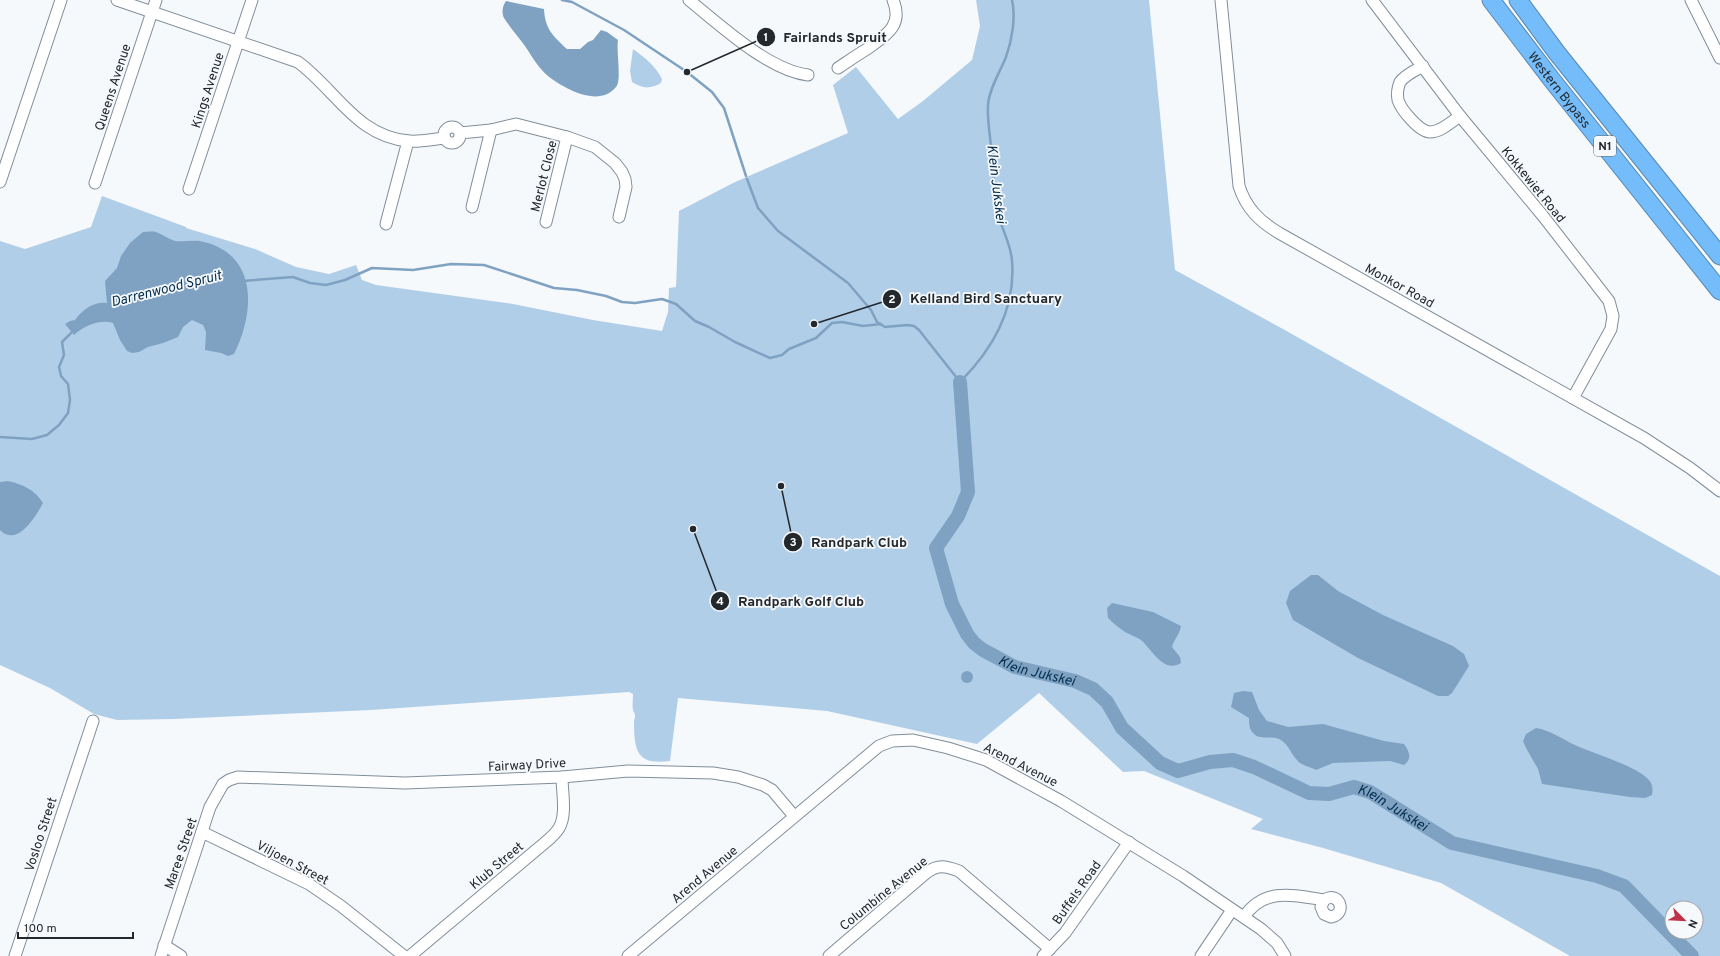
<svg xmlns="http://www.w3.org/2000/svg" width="1720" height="956" font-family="Overpass,sans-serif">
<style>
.green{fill:#b1cee8;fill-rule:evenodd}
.water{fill:#7fa2c2}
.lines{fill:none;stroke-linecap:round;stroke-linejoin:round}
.stream{stroke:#7fa2c2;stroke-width:2.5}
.river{stroke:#7fa2c2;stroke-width:14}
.minor-casing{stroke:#818e9b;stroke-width:13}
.highway-casing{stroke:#5888b2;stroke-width:19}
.minor{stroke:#fff;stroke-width:11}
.highway{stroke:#74bcfa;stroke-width:17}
.labels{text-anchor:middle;stroke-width:3.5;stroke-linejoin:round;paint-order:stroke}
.shield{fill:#f6f9fc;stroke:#62676b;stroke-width:1}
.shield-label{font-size:12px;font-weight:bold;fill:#23282d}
.street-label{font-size:13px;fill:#23282d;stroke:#f6f9fc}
.water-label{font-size:14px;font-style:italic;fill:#032e4e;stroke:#f6f9fc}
.leader{fill:none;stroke:#23282d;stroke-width:1.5}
.callout-dot{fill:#23282d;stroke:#f6f9fc;stroke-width:1.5}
.mark-label{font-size:12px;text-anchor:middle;font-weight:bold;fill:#fff}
.callout-label{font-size:14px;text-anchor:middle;font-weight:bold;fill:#23282d;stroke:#f6f9fc;stroke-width:3.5;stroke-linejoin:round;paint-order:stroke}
</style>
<rect width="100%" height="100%" fill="#f6f9fc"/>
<g class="green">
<path d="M976,0H1149L1175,270L1283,329L1720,576V956H1570L1441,883L1323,848L1251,829L1263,819L1144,771L1123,772L1039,693L977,744L827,711L678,698L670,761C638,765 634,753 634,722C634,720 635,718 635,716C635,712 634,714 633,710C632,705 633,699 633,694L629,692L371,710L174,719L117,720L94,714L50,688L0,665V241L25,249L91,227L102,196L186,227V228L255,249L296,267L329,274L356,265L362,280L376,285L513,304L593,320L662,331L668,312L669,288L676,287L679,211L735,182L848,133L833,85L856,67L898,119L923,101L972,60L980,26ZM1672,908H1696V932H1672Z"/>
<path d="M633,49C645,58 655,65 662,79L661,83C650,89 643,89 632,82L630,71Z"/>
</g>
<g class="water">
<path d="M506,1L544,9C545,29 553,36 567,49H580L588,42L593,40L601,30L607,32L618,40C616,52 622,80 616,87C599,108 565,89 548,76C537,67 531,54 522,42C516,34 509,26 504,18C501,12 503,5 506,1Z"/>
<path d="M143,232C147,232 152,231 156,232C162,234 168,239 175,241C183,242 192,240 200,241C259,253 255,312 234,354L228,356L221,353L205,350L206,332L203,325L192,320L183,327L178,337L163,343L148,347L139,352L132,353L127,351L120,340L113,323C100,319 84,326 74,335L65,324L70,321L75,320C82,310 94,301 107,303L105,281L117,268L121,256L130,243Z"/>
<path d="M8,481C22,484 35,490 43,503C36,516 17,548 0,530V482Z"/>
<polygon points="1311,575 1318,575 1338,591 1383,615 1453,646 1464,654 1469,666 1452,693 1448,696 1438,696 1358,658 1293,620 1286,603 1290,591"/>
<path d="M1112,603L1153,612L1181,626C1179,636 1174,639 1172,647L1180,657L1181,663C1163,674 1152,649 1141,640C1137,637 1130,635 1125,632C1119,628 1113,623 1108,618L1107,608Z"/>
<circle cx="967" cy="677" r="6"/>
<path d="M1243,691L1252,692L1259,710L1267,721L1288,727L1323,724L1384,741L1404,744C1410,752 1412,759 1404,765L1390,761L1333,763L1316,770C1311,767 1300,765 1297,760C1290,753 1289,744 1279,739C1271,735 1260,741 1253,733C1249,729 1249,723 1249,718L1231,707L1234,693Z"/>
<path d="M1536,728C1550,730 1562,739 1575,745C1592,753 1636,766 1648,779C1653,784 1653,789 1652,795L1645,798L1630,797L1542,784L1538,769L1526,748L1523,741L1526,734Z"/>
</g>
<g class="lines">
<g class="stream">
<polyline points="562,0 572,2 624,30 687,72 712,92 724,108 746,176"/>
<path d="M747,179L758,208L778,231L848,283L871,310L877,322L885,327L907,325L914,326L919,330L960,382C993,349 1016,310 1012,261C1011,244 1002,230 998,214C994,196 994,175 992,157C991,140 987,122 988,105C989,89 1000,72 1006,57C1012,40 1016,17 1012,0"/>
<polyline points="243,281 293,277 310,283 326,285 345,280 372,268 413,270 451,264 484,265 554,288 577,290 606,296 622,302 635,303 662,299 676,304 695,321 709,327 735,342 770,358 782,355 789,349 816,338 832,323 842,322 863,326 881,324"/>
<polyline points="0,437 32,439 47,435 59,425 68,413 70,400 68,384 61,376 59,367 64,355 62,342 73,331"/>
</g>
<path class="river" id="s1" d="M960,382L968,492L958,516L936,548L952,604L967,634L974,643L983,650L1015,667L1075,681L1093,689L1107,702L1122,728L1160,763L1178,771L1210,762L1233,760L1254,767L1309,793L1329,794L1354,787L1370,792L1452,843L1597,876L1624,886L1692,956"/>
<defs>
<g id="minor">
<path d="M117,0L298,62C336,90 357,137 409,141C421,142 433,139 445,138"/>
<path d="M689,0C720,25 768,70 808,75"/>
<path d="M1221,0L1239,186C1246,208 1259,221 1279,233L1644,438L1690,468L1720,491"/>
<polyline points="1372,0 1460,116 1543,216 1609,301 1613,316 1611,329 1573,398"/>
<polyline points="1691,0 1720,58"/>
<path d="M1423,66C1416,70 1405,75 1400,82C1398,87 1397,95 1398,100C1401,110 1420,132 1430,132C1441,132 1451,122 1460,116"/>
<path d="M838,68C847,62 857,55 867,49C885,36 904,26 893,0"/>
<circle cx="452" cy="135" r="8"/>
<polyline points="460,133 491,130 516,124 567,137 595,147 615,163 622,172 625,179 626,187 619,217"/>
<polyline points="0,182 61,0"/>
<polyline points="95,183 156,0"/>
<polyline points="189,189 252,0"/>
<polyline points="472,207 491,130"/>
<polyline points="546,222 567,137"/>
<polyline points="386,224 408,141"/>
<polyline points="202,832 309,884 341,906 404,956"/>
<path d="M1244,917C1264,887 1293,895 1324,900C1339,890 1348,914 1331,917L1324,914L1321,907L1324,900"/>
<polyline points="164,945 181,956"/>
<polyline points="15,956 93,721"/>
<polyline points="161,956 210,807 223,784 229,780 238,777 405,783 562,777 628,771 713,773 738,777 763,785 772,790 794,816"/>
<path d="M410,956L541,846C547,841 555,835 559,828C567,815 562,792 562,777"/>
<polyline points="628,956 879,746 892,741 913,740 948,748 986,760 1061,801 1183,876 1261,929 1277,943 1285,956"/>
<path d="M829,956L926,873C938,864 946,866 959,871L1050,949"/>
<polyline points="1043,956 1065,933 1129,842"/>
<polyline points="1201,956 1232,910"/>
</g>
<g id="highway">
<path id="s2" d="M1491,0L1552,80L1720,291"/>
<polyline points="1518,0 1557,53 1720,256"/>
</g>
</defs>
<use href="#minor" class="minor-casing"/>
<use href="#highway" class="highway-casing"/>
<use href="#minor" class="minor"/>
<use href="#highway" class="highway"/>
</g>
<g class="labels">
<rect class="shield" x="1594" y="136" width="22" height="20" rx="3"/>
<g class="shield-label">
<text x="1605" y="150">N1</text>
</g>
<g class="street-label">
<text transform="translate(112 87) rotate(-72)" y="5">Queens Avenue</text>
<text dy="5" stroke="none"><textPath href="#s2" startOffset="113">Western Bypass</textPath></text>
<text transform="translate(207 90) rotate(-72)" y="5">Kings Avenue</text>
<text transform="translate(543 176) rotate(-76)" y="5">Merlot Close</text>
<text transform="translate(1534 184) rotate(51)" y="5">Kokkewiet Road</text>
<text transform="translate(1400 285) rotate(29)" y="5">Monkor Road</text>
<text transform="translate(527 764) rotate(-3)" y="5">Fairway Drive</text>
<text transform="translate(1021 764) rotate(27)" y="5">Arend Avenue</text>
<text transform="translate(40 834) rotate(-72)" y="5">Vosloo Street</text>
<text transform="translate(180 853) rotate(-71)" y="5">Maree Street</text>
<text transform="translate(293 862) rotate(28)" y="5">Viljoen Street</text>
<text transform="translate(496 865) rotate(-40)" y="5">Klub Street</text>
<text transform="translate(704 874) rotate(-40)" y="5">Arend Avenue</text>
<text transform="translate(1076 892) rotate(-55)" y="5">Buffels Road</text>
<text transform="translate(883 893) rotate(-39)" y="5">Columbine Avenue</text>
</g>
<g class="water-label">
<text transform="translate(997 184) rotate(83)" y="5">Klein Jukskei</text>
<text transform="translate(166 288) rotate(-14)" y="5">Darrenwood Spruit</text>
<text dy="5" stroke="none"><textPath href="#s1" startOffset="348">Klein Jukskei</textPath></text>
<text dy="5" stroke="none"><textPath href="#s1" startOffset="757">Klein Jukskei</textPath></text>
</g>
</g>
<path class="leader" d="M687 72L766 37M814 324L892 299M781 486L793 542M693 529L720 601"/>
<g class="callout-dot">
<circle cx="687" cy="72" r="4"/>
<circle cx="814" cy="324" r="4"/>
<circle cx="781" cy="486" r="4"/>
<circle cx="693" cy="529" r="4"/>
<circle cx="766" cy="37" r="10"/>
<circle cx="892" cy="299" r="10"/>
<circle cx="793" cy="542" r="10"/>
<circle cx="720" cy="601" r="10"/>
</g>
<g class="mark-label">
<text x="766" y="41">1</text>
<text x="892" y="303">2</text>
<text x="793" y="546">3</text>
<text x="720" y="605">4</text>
</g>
<g class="callout-label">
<text x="835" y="42">Fairlands Spruit</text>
<text x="986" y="303">Kelland Bird Sanctuary</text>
<text x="859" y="547">Randpark Club</text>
<text x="801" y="606">Randpark Golf Club</text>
</g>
<g transform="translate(1684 920) rotate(114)"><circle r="19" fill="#f6f9fc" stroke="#a2a5a9"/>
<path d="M0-3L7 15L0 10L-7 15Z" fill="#c03048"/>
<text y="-6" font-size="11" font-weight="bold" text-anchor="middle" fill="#23282d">N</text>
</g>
<path d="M18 932v6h115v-6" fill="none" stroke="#23282d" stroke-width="2"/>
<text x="24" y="932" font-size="12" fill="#23282d" stroke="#f6f9fc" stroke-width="3" paint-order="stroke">100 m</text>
</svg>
